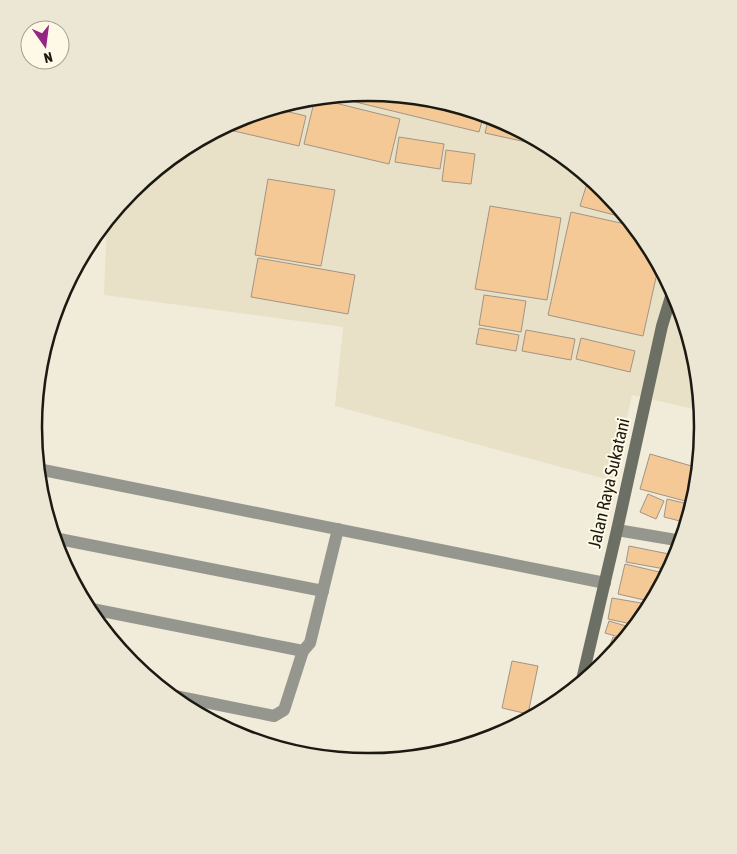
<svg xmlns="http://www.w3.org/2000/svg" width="737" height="854" font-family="'Asap Condensed',sans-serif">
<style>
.built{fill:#e9e1c7}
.building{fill:#f5c996;stroke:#a19486}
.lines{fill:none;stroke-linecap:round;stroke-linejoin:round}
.street{stroke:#95978f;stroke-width:12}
.secondary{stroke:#6c6f63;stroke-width:12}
.labels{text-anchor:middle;stroke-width:4;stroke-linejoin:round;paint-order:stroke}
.street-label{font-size:18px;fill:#1b1912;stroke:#fef9e6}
.rim{fill:none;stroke:#1b1912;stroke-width:2.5}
</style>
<rect width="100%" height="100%" fill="#f1ebd9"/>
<polygon class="built" points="369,92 434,99 497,118 555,149 605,191 647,241 678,299 697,362 702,411 632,395 613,481 335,406 343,327 104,295 107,220 132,190 183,149 241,118 303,99"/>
<g class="building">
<polygon points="369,92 434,99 484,114 479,132 331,96"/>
<polygon points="315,98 400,119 389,164 304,144"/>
<polygon points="272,108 306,116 299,146 221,128 241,118"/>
<polygon points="489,116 497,118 553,148 485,133"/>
<polygon points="399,137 444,144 440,169 395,162"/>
<polygon points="446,150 475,154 471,184 442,181"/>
<polygon points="589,177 605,191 626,216 626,218 580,206"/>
<polygon points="268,179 335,190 321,266 255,255"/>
<polygon points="490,206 561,218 547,300 475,289"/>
<polygon points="571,212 634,226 647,241 659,264 643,336 548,315"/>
<polygon points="258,258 355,275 348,314 251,297"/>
<polygon points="484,295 526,301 521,332 479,325"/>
<polygon points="479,328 519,335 516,351 476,344"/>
<polygon points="526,330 575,339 571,360 522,351"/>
<polygon points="581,338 635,351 630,372 576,359"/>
<polygon points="650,454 695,467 685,501 640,489"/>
<polygon points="648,494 664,501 656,519 640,512"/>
<polygon points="667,499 684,503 680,521 664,517"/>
<polygon points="629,546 674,555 670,570 626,562"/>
<polygon points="625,564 668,574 653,602 618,594"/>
<polygon points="612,598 641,603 636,625 608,619"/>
<polygon points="643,604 651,606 640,622"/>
<polygon points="609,621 626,626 622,638 605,633"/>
<polygon points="628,625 635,627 626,639 624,638"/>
<polygon points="613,637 624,641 605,664 606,656"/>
<polygon points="512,661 538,666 528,714 502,708"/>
<polygon points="300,750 326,757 303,755 299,754"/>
<polygon points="331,754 348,757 348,760 330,758"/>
</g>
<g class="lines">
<g class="street">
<polyline points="38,469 605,583"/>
<polyline points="617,530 682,541"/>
<polyline points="54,538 323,591"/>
<polyline points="87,608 303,651 310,643 338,529"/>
<polyline points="170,695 274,716 284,710 303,651"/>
</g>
<polyline class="secondary" points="581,684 617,530 662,326 673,290"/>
</g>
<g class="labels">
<g class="street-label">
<text transform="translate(609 483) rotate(-77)" y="6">Jalan Raya Sukatani</text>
</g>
</g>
<path d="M0 0H737V854H0ZM42 427a326 326 0 1 1 652 0a326 326 0 1 1-652 0Z" fill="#ece7d5" fill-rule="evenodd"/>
<path class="rim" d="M42 427a326 326 0 1 1 652 0a326 326 0 1 1-652 0Z"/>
<g transform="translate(45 45) rotate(166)"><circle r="24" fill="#fef9e6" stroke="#a39f91"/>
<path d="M0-4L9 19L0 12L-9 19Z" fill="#962483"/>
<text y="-8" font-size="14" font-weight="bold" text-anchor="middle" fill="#1b1912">N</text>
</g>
</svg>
